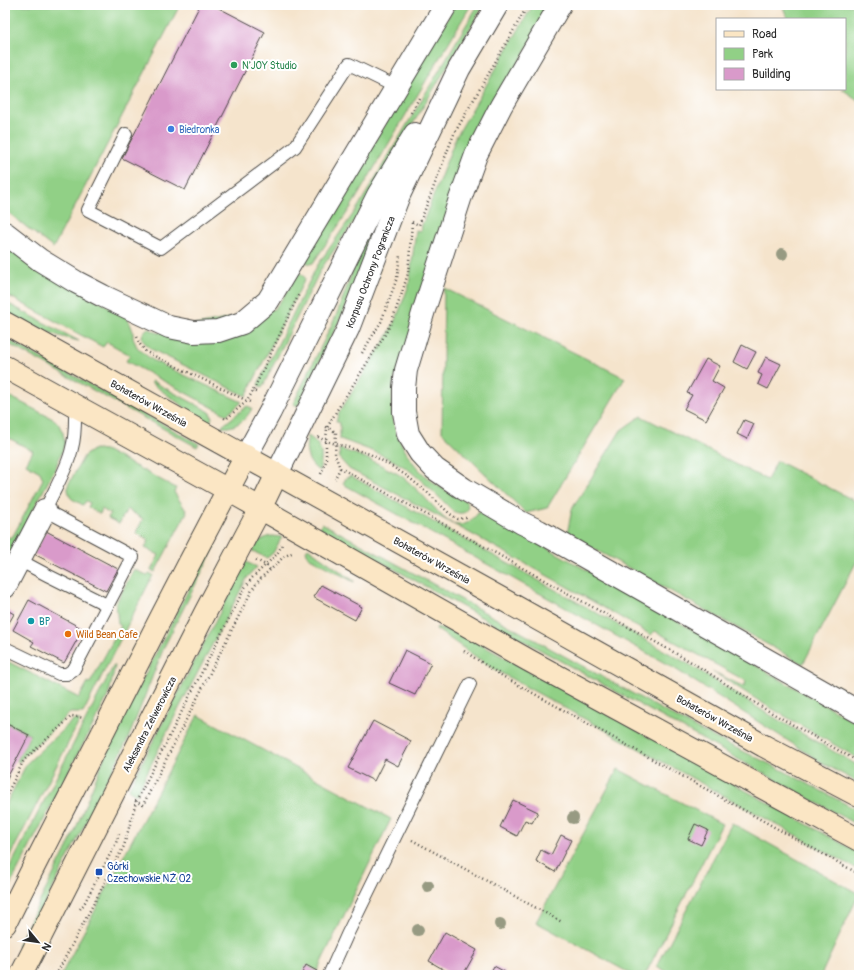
<svg xmlns="http://www.w3.org/2000/svg" width="864" height="980" font-family="Pangolin,sans-serif">
<style>
.green{fill:#91d086;stroke:#5e7e58}
.building{fill:#d99aca}
.lines{fill:none;stroke-linecap:round;stroke-linejoin:round}
.lane-casing{stroke:#494743;stroke-width:14}
.street-casing{stroke:#494743;stroke-width:24}
.secondary-casing{stroke:#494743;stroke-width:24}
.path{stroke:#494743;stroke-width:2.5;stroke-dasharray:1 3;stroke-linecap:butt}
.lane{stroke:#fff;stroke-width:12}
.street{stroke:#fff;stroke-width:22}
.secondary{stroke:#fbe6c4;stroke-width:22}
.tree{fill:#979a82}
.leisure-dot{fill:#2e9e5b;stroke:#fff;stroke-width:1.5}
.shop-dot{fill:#3f7fe0;stroke:#fff;stroke-width:1.5}
.culture-dot{fill:#0f9aa8;stroke:#fff;stroke-width:1.5}
.food-dot{fill:#e8710a;stroke:#fff;stroke-width:1.5}
.transit-dot{fill:#1a4fb4;stroke:#fff;stroke-width:1.5}
.labels{text-anchor:middle;stroke-width:4;stroke-linejoin:round;paint-order:stroke}
.leisure-label{font-size:10px;fill:#27864d;stroke:#fff;text-anchor:start}
.shop-label{font-size:10px;fill:#366cbe;stroke:#fff;text-anchor:start}
.street-label{font-size:10px;fill:#2b2b2b;stroke:#fff}
.culture-label{font-size:10px;fill:#0d838f;stroke:#fff;text-anchor:start}
.food-label{font-size:10px;fill:#c56008;stroke:#fff;text-anchor:start}
.transit-label{font-size:10px;fill:#164399;stroke:#fff;text-anchor:start}
</style>
<rect width="100%" height="100%" fill="#fff"/>
<filter id="ink" filterUnits="userSpaceOnUse"><feTurbulence type="fractalNoise" baseFrequency=".025" numOctaves="2"/><feDisplacementMap in="SourceGraphic" scale="8" xChannelSelector="R" yChannelSelector="G"/><feConvolveMatrix kernelMatrix="1 2 1 2 8 2 1 2 1" color-interpolation-filters="sRGB"/></filter>
<filter id="wash" filterUnits="userSpaceOnUse"><feTurbulence type="fractalNoise" baseFrequency=".012" numOctaves="4" result="noise"/><feDisplacementMap in="SourceGraphic" scale="16" xChannelSelector="R" yChannelSelector="G"/><feGaussianBlur stdDeviation="0.9" result="paint"/><feColorMatrix in="noise" values="0 0 0 0 0 0 0 0 0 0 0 0 0 0 0 0 0 1.4 0 .05"/><feComposite in="paint" operator="in"/></filter>
<g filter="url(#wash)">
<rect width="100%" height="100%" fill="#f5e4cc"/>
<g class="green">
<polygon points="5,5 180,5 53,248 5,210"/>
<polygon points="455,5 471,5 351,207 313,263 310,264 304,261"/>
<polygon points="478,5 484,5 359,214 321,269 262,388 260,387 258,384 317,266 358,207"/>
<path d="M533,5H553L518,64L394,380C393,390 391,401 392,411C395,440 412,468 437,485C446,491 456,496 466,501C472,512 462,516 453,511C439,497 425,483 410,471C390,456 364,448 340,439V423L336,421L339,413L388,335L398,314L409,285L416,230L421,231L422,225L456,137Z"/>
<polygon points="782,5 859,5 859,101 842,89 845,89 845,19 788,19"/>
<polygon points="386,198 346,307 298,406 293,404 336,316 364,240"/>
<polygon points="5,245 126,317 129,321 133,331 133,338 137,347 147,356 154,361 242,402 227,415 126,361 130,355 107,342 103,347 5,294"/>
<path d="M298,272L304,276L305,279L246,396L153,350C145,344 136,337 148,328L158,333L274,309C284,298 291,285 298,272Z"/>
<polygon points="444,288 625,378 547,508 526,513 442,432"/>
<path d="M5,302L79,341C52,336 29,324 5,312Z"/>
<polygon points="5,338 199,444 197,447 5,342"/>
<polygon points="152,381 210,412 212,418 209,423 199,418 151,383"/>
<polygon points="5,394 55,420 58,423 63,433 65,444 55,469 9,555 5,558 5,539 13,536 43,479 40,472 26,464 33,451 5,436"/>
<path d="M247,406L252,408C247,420 234,429 221,427Z"/>
<polygon points="641,416 767,480 777,461 859,503 859,557 803,664 567,534 572,509 621,430"/>
<path d="M308,436C323,445 323,456 319,471C307,463 304,450 308,436Z"/>
<polygon points="94,449 105,450 176,488 174,492 187,512 155,572 151,570 159,555 145,548 149,540 136,533 143,519 127,509 119,524 108,518 110,514 102,509 100,514 88,507 90,503 86,501 83,505 72,499 70,497 68,490 68,485 84,456"/>
<path d="M339,449C358,454 374,461 390,470C395,472 400,475 404,478C412,485 421,493 428,501C437,509 446,525 459,525C468,525 474,518 479,512H484L859,724V759L764,704L712,671L744,687L746,681L655,631L651,635C552,577 451,522 349,469L340,459Z"/>
<polygon points="351,476 692,666 763,711 859,766 859,783 826,765 672,667 343,484 346,478"/>
<polygon points="322,523 699,730 782,770 859,811 859,826 320,528"/>
<polygon points="269,536 273,536 282,537 273,553 267,558 252,551 259,541"/>
<polygon points="212,544 215,546 164,647 128,739 22,949 17,946 72,838 111,741"/>
<polygon points="308,548 354,581 354,582 308,557 306,550"/>
<polygon points="246,562 257,567 247,578 175,716 136,795 128,790"/>
<polygon points="134,569 147,576 149,573 153,575 83,713 70,713 21,759 20,762 17,761 30,735 5,722 5,660 79,698 88,682 90,683 121,626 118,624 116,603"/>
<polygon points="437,627 456,633 469,638 859,853 859,870 492,668 436,629"/>
<polygon points="114,665 115,666 110,689 107,698 5,895 5,877"/>
<polygon points="198,715 391,819 315,975 61,975"/>
<polygon points="73,720 80,720 5,866 5,806 27,763"/>
<polygon points="618,769 722,824 645,975 633,975 536,922"/>
<polygon points="732,823 859,894 821,975 672,975 657,966"/>
</g>
<g id="blocks">
<g class="building">
<polygon points="200,5 213,5 265,32 185,190 122,158"/>
<polygon points="742,345 756,352 747,369 734,362"/>
<polygon points="766,357 781,364 768,389 758,384 762,375 758,373"/>
<polygon points="706,359 720,366 712,381 724,388 706,420 684,409 692,395 687,393"/>
<polygon points="744,420 754,424 747,439 737,434"/>
<polygon points="46,531 118,569 106,591 34,554"/>
<polygon points="321,585 362,607 355,620 313,597"/>
<polygon points="29,600 83,629 64,663 31,646 34,642 13,630"/>
<polygon points="7,610 14,614 5,630 5,613"/>
<polygon points="405,650 431,663 415,695 389,683"/>
<polygon points="373,721 411,741 398,766 385,759 374,781 348,768"/>
<polygon points="5,723 29,735 5,782"/>
<polygon points="513,800 538,812 532,823 525,820 517,836 500,827"/>
<polygon points="695,824 708,830 701,845 688,839"/>
<polygon points="561,835 571,840 555,872 536,861 541,850 551,855"/>
<polygon points="445,932 477,950 463,975 453,975 429,961"/>
<polygon points="306,965 317,971 315,975 301,975"/>
<polygon points="494,966 505,972 503,975 489,975"/>
</g>
</g>
</g>
<g filter="url(#ink)">
<use href="#blocks" fill-opacity="0" stroke="#494743" stroke-width="1"/>
<g class="lines">
<defs>
<g id="lane">
<polyline points="126,134 88,210 161,248 295,147 349,64 386,82 396,90"/>
<polyline points="19,560 49,576 107,605"/>
<path d="M5,648L59,674H67L74,669L133,557L45,510C53,492 68,468 72,448C76,434 75,420 75,405"/>
<polyline points="329,975 347,935 470,684"/>
</g>
<g id="street">
<polyline points="560,5 501,106 476,155 460,199 424,310 406,370 404,388 404,412 408,434 420,453 435,469 464,489 522,523 539,531 859,712"/>
<polyline points="5,233 40,260 76,282 103,296 169,327 194,332 218,331 242,323 268,301 446,5"/>
<polyline points="246,456 270,412 378,195 415,134"/>
<polyline points="277,474 348,329 399,195 459,69 497,5"/>
<polyline points="5,587 45,510"/>
</g>
<g id="secondary">
<polyline points="5,323 502,599 764,746 859,796"/>
<polyline points="5,367 228,490 528,660 859,840"/>
<path d="M5,924C37,859 71,794 104,730C150,638 197,547 246,456"/>
<polyline points="21,975 205,613 260,509 277,474"/>
</g>
</defs>
<use href="#lane" class="lane-casing"/>
<use href="#street" class="street-casing"/>
<use href="#secondary" class="secondary-casing"/>
<g class="path">
<polyline points="411,113 420,96"/>
<polyline points="412,222 419,225 454,134 528,5"/>
<polyline points="5,299 10,302"/>
<polyline points="137,337 139,343 146,352 252,403"/>
<polyline points="362,353 381,322 397,278 400,255"/>
<polyline points="256,392 253,391 299,294"/>
<polyline points="224,418 226,419 247,401 253,391"/>
<polyline points="326,427 336,432 335,455 340,468 335,479"/>
<polyline points="318,437 326,441 370,454 388,464 407,476 428,493 450,514 458,519 466,518 468,516"/>
<polyline points="340,468 420,511 693,663 765,709 859,762"/>
<polyline points="321,474 326,461 326,441 327,428 337,410 383,338 391,323 402,293 408,273 412,223"/>
<polyline points="5,496 11,499"/>
<polyline points="256,560 266,565 270,570"/>
<polyline points="464,651 504,677 859,874"/>
<polyline points="5,798 24,760 72,716 84,718"/>
<polyline points="135,801 143,805 252,590 257,583 262,577 277,564 283,557 294,552"/>
<polyline points="412,840 562,922"/>
<polyline points="80,909 84,904 116,843 119,834"/>
<polyline points="56,975 124,846 136,802 244,589 252,578 277,554 282,545"/>
</g>
<use href="#lane" class="lane"/>
<use href="#street" class="street"/>
<use href="#secondary" class="secondary"/>
</g>
<g class="tree">
<circle cx="782" cy="254" r="6"/>
<circle cx="573" cy="818" r="6"/>
<circle cx="428" cy="886" r="6"/>
<circle cx="500" cy="924" r="6"/>
<circle cx="418" cy="930" r="6"/>
</g>
</g>
<circle class="leisure-dot" cx="234" cy="65" r="4"/>
<circle class="shop-dot" cx="171" cy="129" r="4"/>
<circle class="culture-dot" cx="31" cy="621" r="4"/>
<circle class="food-dot" cx="68" cy="634" r="4"/>
<rect class="transit-dot" x="95" y="868" width="8" height="8" rx="2"/>
<g class="labels">
<g class="leisure-label">
<text x="242" y="69">N'JOY Studio</text>
</g>
<g class="shop-label">
<text x="179" y="133">Biedronka</text>
</g>
<g class="street-label">
<text transform="translate(370 272) rotate(-69)" y="4">Korpusu Ochrony Pogranicza</text>
<text transform="translate(149 403) rotate(29)" y="4">Bohaterów Września</text>
<text transform="translate(432 560) rotate(29)" y="4">Bohaterów Września</text>
<text transform="translate(715 718) rotate(29)" y="4">Bohaterów Września</text>
<text transform="translate(149 724) rotate(-63)" y="4">Aleksandra Zelwerowicza</text>
</g>
<g class="culture-label">
<text x="39" y="625">BP</text>
</g>
<g class="food-label">
<text x="76" y="638">Wild Bean Cafe</text>
</g>
<g class="transit-label">
<text x="107" y="870">Górki<tspan x="107" dy="12">Czechowskie NŻ 02</tspan></text>
</g>
</g>
<rect width="864" height="980" fill="none" stroke="#fff" stroke-width="20"/>
<rect x="716" y="18" width="130" height="72" fill="#ffffff" stroke="#aaaaaa"/>
<rect x="724" y="31" width="20" height="6" fill="#fbe6c4" stroke="#aaaaaa"/>
<text x="752" y="38" font-size="12" fill="#2b2b2b">Road</text>
<rect x="724" y="48" width="20" height="12" fill="#91d086" stroke="#aaaaaa"/>
<text x="752" y="58" font-size="12" fill="#2b2b2b">Park</text>
<rect x="724" y="68" width="20" height="12" fill="#d99aca" stroke="#aaaaaa"/>
<text x="752" y="78" font-size="12" fill="#2b2b2b">Building</text>
<g transform="translate(38 942) rotate(119)" stroke="#ffffff" stroke-width="3" paint-order="stroke">
<path d="M0-3L7 15L0 10L-7 15Z" fill="#2b2b2b"/>
<text y="-6" font-size="11" font-weight="bold" text-anchor="middle" fill="#2b2b2b">N</text>
</g>
</svg>
